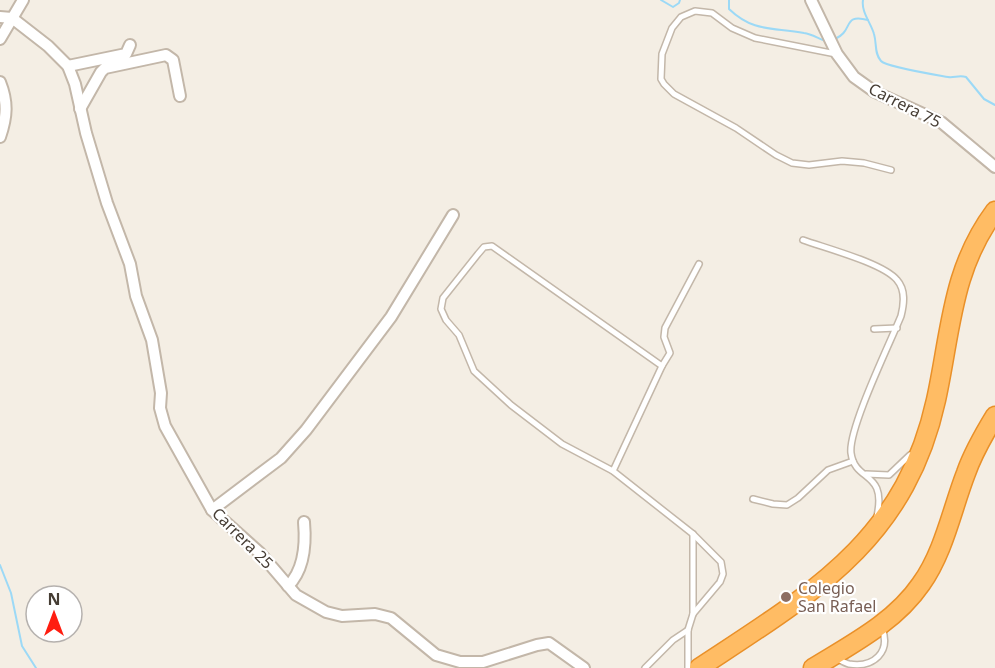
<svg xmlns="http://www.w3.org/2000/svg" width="995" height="668" font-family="'Noto Sans',sans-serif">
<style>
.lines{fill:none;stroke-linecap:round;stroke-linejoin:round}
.stream{stroke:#9cd9f6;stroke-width:2}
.lane-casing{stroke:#c3b7a9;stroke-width:8}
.street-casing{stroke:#c3b7a9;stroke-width:14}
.highway-casing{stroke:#e99029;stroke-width:21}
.lane{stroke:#fff;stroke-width:5}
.street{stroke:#fff;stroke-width:10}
.highway{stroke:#ffbc64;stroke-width:18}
.education-dot{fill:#8d6e63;stroke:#fff;stroke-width:2}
.labels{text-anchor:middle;stroke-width:4.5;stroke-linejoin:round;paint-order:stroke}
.street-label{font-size:16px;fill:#463d34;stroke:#fff}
.education-label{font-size:16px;fill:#785e54;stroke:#fff;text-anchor:start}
</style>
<rect width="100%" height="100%" fill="#f4eee4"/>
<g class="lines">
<g class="stream">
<polyline points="661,0 673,7 679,3 680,0"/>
<path d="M729,0V9C754,33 774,27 804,33C812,34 819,39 826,41"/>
<path d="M863,0C861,12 871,23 874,34C877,44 874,53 881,61C886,67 937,75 948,77C954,78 959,75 966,77L984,99L995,105"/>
<path d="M835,39C854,31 842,13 868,20"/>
<polyline points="0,565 11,593 22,646 36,668"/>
</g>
<defs>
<g id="lane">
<polyline points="836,54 755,38 732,28 712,13 695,11 681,17 672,28 662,54 661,79 664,84 674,94 736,128 776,155 792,163 809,165 842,161 864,163 891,170"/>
<path d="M803,240C825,248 883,263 897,280C906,290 904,304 901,316C890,343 848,429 851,453C855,483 887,470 877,516"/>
<polyline points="874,329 897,328"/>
<polyline points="662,366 492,246 484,247 478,254 443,298 441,309 446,320 459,335 474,371 511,405 562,444 613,471 693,534 721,562 723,574 720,582 693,614 688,630 688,668"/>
<polyline points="613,471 662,366 670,353 664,337 665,328 699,264"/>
<polyline points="866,474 889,475 910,455"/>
<polyline points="753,499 773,504 787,505 798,498 828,470 853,461"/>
<polyline points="693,614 693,534"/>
<path d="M836,658C840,660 845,663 849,664C874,668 891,652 882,628"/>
<polyline points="645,668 673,640 688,630"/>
</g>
<g id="street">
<polyline points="811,0 837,54 854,77 875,92 941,122 995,167"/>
<polyline points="0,17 12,18 48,46 68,66 75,84 86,133 107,203 130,264 136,296 152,340 161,393 160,408 165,426 212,510 260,553 296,595 326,612 342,616 375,614 391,618 436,655 460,662 483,662 537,645 549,643 584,668"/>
<polyline points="0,39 23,0"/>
<polyline points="68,66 126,54 130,45"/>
<path d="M0,82C8,102 7,117 0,137"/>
<polyline points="80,109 101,72 105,68 166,55 173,60 180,96"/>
<polyline points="212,510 281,458 306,430 391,317 453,215"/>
<path d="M288,586C305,569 306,544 304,522"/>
</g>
<g id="highway">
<path d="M699,668C811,594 905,541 936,400C951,332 951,270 995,211"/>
<path d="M813,668C852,644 895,622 921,584C944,552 952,509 966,473C973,453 984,434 995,416"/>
</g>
</defs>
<use href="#lane" class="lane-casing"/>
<use href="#street" class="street-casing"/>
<use href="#highway" class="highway-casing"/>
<use href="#lane" class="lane"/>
<use href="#street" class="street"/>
<use href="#highway" class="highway"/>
</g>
<circle class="education-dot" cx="786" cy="597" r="6"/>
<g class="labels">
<g class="street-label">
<text transform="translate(905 105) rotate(27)" y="6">Carrera 75</text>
<text transform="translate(243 538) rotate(45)" y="6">Carrera 25</text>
</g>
<g class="education-label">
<text x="798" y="594">Colegio<tspan x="798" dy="18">San Rafael</tspan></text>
</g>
</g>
<g transform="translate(54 614)"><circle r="28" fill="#ffffff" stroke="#b5b1ae" stroke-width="1.5"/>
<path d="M0-4.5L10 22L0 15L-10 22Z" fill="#ff1d10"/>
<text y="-9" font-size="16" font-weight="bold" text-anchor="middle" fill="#463d34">N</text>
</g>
</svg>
